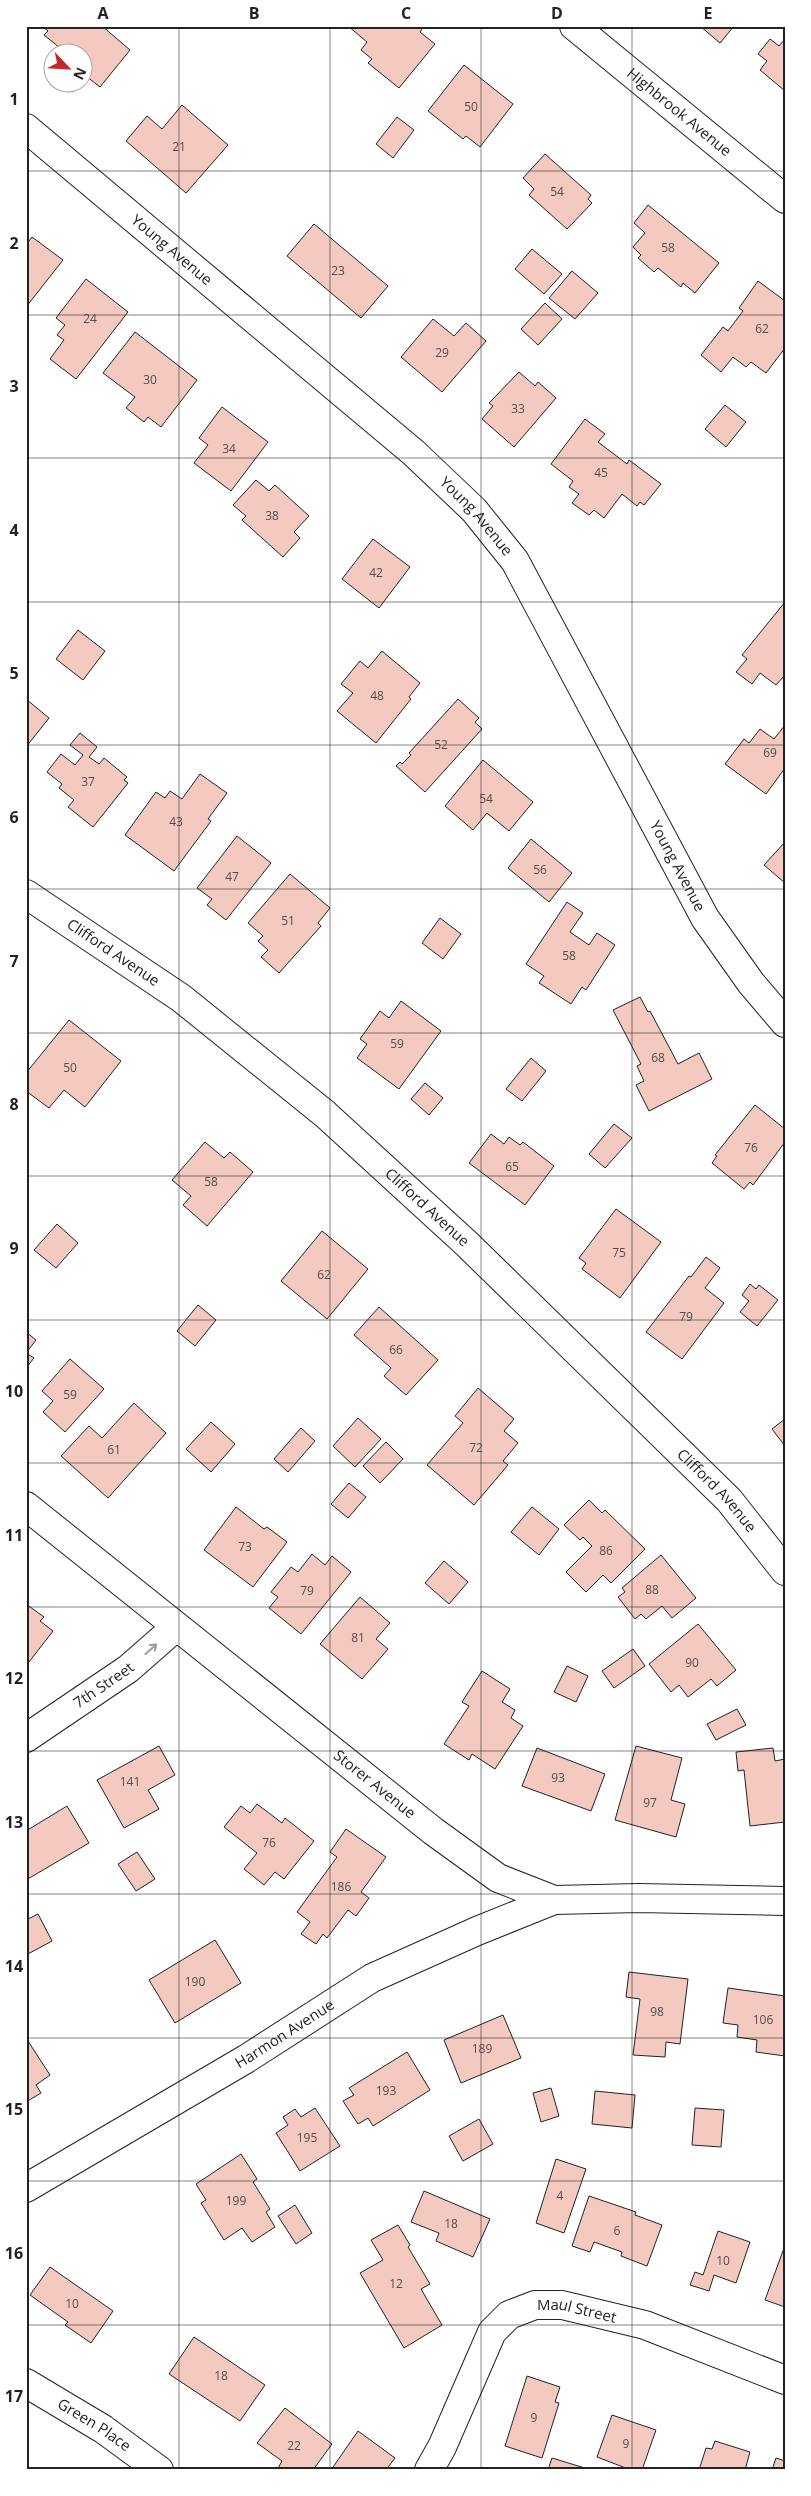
<svg xmlns="http://www.w3.org/2000/svg" width="811" height="2496" font-family="'Open Sans',sans-serif">
<style>
.building{fill:#f3c9c0;stroke:#222}
.lines{fill:none;stroke-linecap:round;stroke-linejoin:round}
.street-casing{stroke:#222;stroke-width:30}
.street{stroke:#fff;stroke-width:28}
.oneway{stroke:#9c9c9c}
.grid{fill:none;stroke:#222;stroke-width:1;stroke-opacity:0.55}
.labels{text-anchor:middle;stroke-width:4;stroke-linejoin:round;paint-order:stroke}
.number-label{font-size:12px;fill:#564c4a}
.street-label{font-size:15px;fill:#222;stroke:#fff}
.neatline{fill:none;stroke:#222;stroke-width:2}
.grid-label{font-size:16px;text-anchor:middle;font-weight:bold;fill:#222}
</style>
<rect width="100%" height="100%" fill="#fff"/>
<g class="building">
<polygon points="42,26 102,26 130,50 100,87 82,73 82,52 65,52 44,35 48,31"/>
<polygon points="348,26 424,26 420,32 435,44 399,88 368,63 372,59 361,50 367,42"/>
<polygon points="700,26 734,26 720,43"/>
<polygon points="770,39 779,46 785,39 785,91 760,70 767,61 758,54"/>
<polygon points="464,65 513,104 480,147 466,136 463,139 428,111"/>
<polygon points="182,105 228,145 186,193 126,141 147,116 162,129"/>
<polygon points="397,117 414,130 393,158 376,144"/>
<polygon points="545,154 591,195 588,199 592,203 567,229 529,195 534,189 523,178"/>
<polygon points="648,205 719,263 695,293 683,283 681,287 658,268 654,272 638,258 641,255 633,247 645,233 634,223"/>
<polygon points="314,224 388,286 361,318 287,256"/>
<polygon points="32,237 63,260 26,307 26,245"/>
<polygon points="532,249 562,274 544,294 515,269"/>
<polygon points="572,271 598,293 575,319 549,298"/>
<polygon points="86,279 128,312 76,379 50,359 64,340 57,335 65,325 56,318"/>
<polygon points="758,281 785,301 785,348 766,373 751,362 746,367 733,357 721,372 701,355 723,327 728,331 743,311 739,308"/>
<polygon points="545,303 562,319 538,345 521,329"/>
<polygon points="433,319 454,336 466,323 486,341 442,392 401,357"/>
<polygon points="135,332 197,380 161,427 148,417 144,422 126,408 135,397 103,373"/>
<polygon points="519,372 535,386 538,382 556,398 514,447 482,419 493,406 489,403"/>
<polygon points="725,405 746,422 726,447 705,429"/>
<polygon points="222,407 268,442 231,491 194,463 208,445 199,438"/>
<polygon points="585,419 605,434 598,442 627,464 629,460 661,484 644,505 640,502 637,506 622,494 604,518 594,510 589,515 572,503 579,494 569,487 573,481 551,464"/>
<polygon points="256,480 269,491 275,485 309,516 294,532 300,538 283,557 242,520 246,516 233,505"/>
<polygon points="373,539 410,567 379,608 342,579"/>
<polygon points="785,602 785,675 776,685 760,673 752,684 736,672 747,659 742,655"/>
<polygon points="78,630 105,651 83,680 56,659"/>
<polygon points="382,651 420,683 409,697 411,699 376,743 337,711 353,693 341,684 360,661 368,668"/>
<polygon points="26,699 49,718 26,747"/>
<polygon points="458,699 479,718 475,722 482,729 425,792 396,766 400,762 402,764 411,755 409,753"/>
<polygon points="785,725 785,768 766,794 725,764 744,739 749,743 760,729 774,739"/>
<polygon points="80,733 97,747 89,757 99,764 104,758 127,777 124,780 128,783 93,827 68,807 74,800 59,788 62,784 47,772 61,754 75,765 83,755 70,745"/>
<polygon points="483,760 533,802 509,831 487,813 473,830 445,806"/>
<polygon points="200,774 227,793 208,819 211,821 174,871 125,835 156,792 165,798 170,791 182,799"/>
<polygon points="237,836 271,863 226,920 207,905 212,899 197,888"/>
<polygon points="531,839 572,873 549,902 508,868"/>
<polygon points="785,842 785,883 764,865"/>
<polygon points="290,874 330,908 318,923 321,926 279,973 261,957 268,950 258,941 263,936 248,923"/>
<polygon points="567,902 583,913 570,932 589,945 597,933 615,945 586,990 582,987 571,1004 539,983 544,976 526,964"/>
<polygon points="440,918 461,934 443,959 422,943"/>
<polygon points="640,997 648,1012 650,1011 678,1064 699,1053 712,1079 649,1111 636,1085 644,1081 637,1066 641,1064 613,1010"/>
<polygon points="401,1001 441,1031 399,1089 357,1058 367,1044 360,1039 380,1011 389,1018"/>
<polygon points="69,1020 121,1061 85,1107 64,1090 49,1108 26,1091 26,1073"/>
<polygon points="531,1058 546,1071 522,1101 506,1089"/>
<polygon points="425,1083 443,1098 429,1115 411,1099"/>
<polygon points="755,1105 785,1129 785,1142 753,1185 750,1182 744,1189 712,1163 717,1156 715,1155"/>
<polygon points="614,1124 632,1138 605,1168 589,1154"/>
<polygon points="491,1134 504,1144 509,1137 520,1145 523,1142 554,1166 525,1205 469,1163"/>
<polygon points="205,1142 224,1158 230,1152 253,1172 207,1226 183,1205 191,1196 172,1180"/>
<polygon points="616,1209 661,1242 620,1298 582,1269 586,1263 579,1258"/>
<polygon points="57,1224 78,1243 56,1268 34,1250"/>
<polygon points="322,1231 368,1269 327,1319 281,1281"/>
<polygon points="706,1257 720,1268 705,1288 724,1303 682,1359 646,1332 689,1276 691,1277"/>
<polygon points="750,1284 756,1289 759,1285 778,1300 757,1326 740,1312 749,1301 742,1295"/>
<polygon points="198,1305 216,1320 195,1346 177,1331"/>
<polygon points="379,1307 438,1360 406,1395 384,1376 391,1368 354,1335"/>
<polygon points="26,1332 36,1340 26,1353 34,1358 26,1368"/>
<polygon points="70,1359 104,1389 65,1432 43,1412 53,1401 42,1391"/>
<polygon points="478,1388 514,1419 504,1431 518,1443 503,1461 508,1465 474,1505 427,1465 463,1423 455,1416"/>
<polygon points="134,1403 166,1433 108,1498 61,1456 89,1426 102,1438"/>
<polygon points="358,1418 381,1439 355,1467 333,1446"/>
<polygon points="785,1419 785,1446 772,1429"/>
<polygon points="211,1422 235,1444 211,1472 186,1449"/>
<polygon points="301,1428 315,1441 288,1472 274,1459"/>
<polygon points="386,1442 403,1459 380,1483 363,1466"/>
<polygon points="349,1483 366,1497 348,1518 331,1504"/>
<polygon points="589,1500 602,1513 605,1510 645,1549 611,1583 603,1575 586,1592 566,1572 592,1546 583,1537 580,1540 564,1525"/>
<polygon points="236,1507 264,1529 267,1527 287,1542 253,1587 204,1550"/>
<polygon points="532,1507 559,1529 539,1555 511,1532"/>
<polygon points="312,1554 325,1565 332,1556 351,1572 301,1634 269,1608 278,1597 271,1592 291,1567 298,1572"/>
<polygon points="661,1555 696,1598 672,1618 662,1606 646,1619 641,1614 635,1619 618,1597 625,1592 622,1588"/>
<polygon points="444,1561 468,1582 449,1604 425,1583"/>
<polygon points="360,1597 390,1623 376,1639 388,1649 362,1679 320,1644"/>
<polygon points="26,1604 44,1617 40,1621 53,1631 29,1662 26,1660"/>
<polygon points="698,1624 736,1670 717,1686 711,1679 688,1697 679,1685 671,1692 649,1664"/>
<polygon points="633,1649 645,1666 614,1688 602,1671"/>
<polygon points="567,1666 588,1676 576,1702 554,1692"/>
<polygon points="482,1671 510,1689 502,1702 515,1710 511,1718 523,1726 495,1769 472,1754 469,1760 444,1744 469,1706 462,1702"/>
<polygon points="737,1709 746,1725 716,1740 707,1724"/>
<polygon points="159,1746 175,1775 148,1790 159,1809 124,1828 97,1780"/>
<polygon points="636,1746 682,1758 671,1800 685,1804 676,1837 615,1820"/>
<polygon points="537,1748 605,1774 591,1811 522,1786"/>
<polygon points="773,1748 775,1761 785,1759 785,1822 750,1826 744,1770 738,1771 736,1752"/>
<polygon points="257,1804 282,1823 285,1818 314,1841 284,1879 275,1872 264,1885 244,1869 257,1853 224,1827 241,1806 250,1813"/>
<polygon points="67,1806 89,1843 26,1880 26,1831"/>
<polygon points="346,1829 386,1857 361,1892 369,1898 356,1916 348,1910 327,1938 323,1934 316,1944 301,1934 310,1922 297,1912 337,1857 330,1852"/>
<polygon points="137,1852 155,1879 136,1891 118,1864"/>
<polygon points="38,1914 52,1941 26,1955 26,1920"/>
<polygon points="215,1940 241,1983 175,2023 149,1980"/>
<polygon points="629,1972 688,1979 680,2044 666,2042 665,2057 633,2055 640,1999 626,1997"/>
<polygon points="728,1988 785,1996 785,2056 756,2052 757,2040 737,2037 738,2025 723,2023"/>
<polygon points="503,2015 521,2058 461,2083 444,2040"/>
<polygon points="26,2038 50,2075 36,2085 41,2093 26,2102"/>
<polygon points="407,2052 430,2090 373,2126 368,2118 358,2124 343,2101 354,2095 349,2088"/>
<polygon points="551,2088 559,2116 541,2122 533,2093"/>
<polygon points="595,2091 635,2095 632,2128 592,2124"/>
<polygon points="315,2108 340,2146 300,2171 276,2133 288,2125 283,2117 295,2109 301,2117"/>
<polygon points="695,2108 724,2110 721,2147 692,2145"/>
<polygon points="479,2119 493,2144 463,2161 449,2136"/>
<polygon points="241,2154 257,2179 253,2182 270,2209 266,2212 275,2227 252,2242 242,2228 224,2240 201,2203 206,2200 196,2184"/>
<polygon points="556,2159 586,2169 564,2233 536,2223"/>
<polygon points="424,2191 490,2219 473,2257 436,2241 439,2233 411,2222"/>
<polygon points="589,2196 636,2212 635,2215 662,2225 647,2266 621,2256 622,2252 594,2242 590,2252 572,2246"/>
<polygon points="295,2205 312,2233 296,2244 278,2216"/>
<polygon points="398,2225 410,2245 408,2247 430,2284 421,2289 442,2325 404,2348 360,2273 383,2260 371,2240"/>
<polygon points="718,2231 750,2242 736,2283 714,2275 709,2291 690,2285 695,2272 703,2275"/>
<polygon points="784,2248 785,2248 785,2307 765,2300"/>
<polygon points="50,2267 113,2311 91,2343 65,2325 68,2322 30,2295"/>
<polygon points="194,2337 265,2385 240,2421 169,2374"/>
<polygon points="527,2376 560,2387 555,2402 559,2403 542,2458 505,2446"/>
<polygon points="285,2408 332,2444 313,2470 277,2470 282,2461 257,2443"/>
<polygon points="612,2415 656,2430 642,2470 631,2470 597,2457"/>
<polygon points="358,2431 395,2458 386,2470 331,2470"/>
<polygon points="715,2441 750,2452 745,2470 699,2470 706,2448 712,2449"/>
<polygon points="552,2458 588,2469 548,2470"/>
<polygon points="776,2458 785,2461 785,2470 772,2470"/>
</g>
<g class="lines">
<defs>
<g id="street">
<path id="s1" d="M574,26L785,199"/>
<path id="s2" d="M26,128L414,453L474,510L515,561L705,918L751,983L785,1023"/>
<path id="s3" d="M26,894L181,998L325,1114L467,1244L729,1500L785,1571"/>
<path id="s4" d="M26,1506L433,1831L498,1878L554,1900L638,1898L785,1901"/>
<path id="s5" d="M26,1738L128,1669L176,1627"/>
<path id="s6" d="M26,2188L246,2059L372,1978L477,1931L554,1900"/>
<path id="s7" d="M26,2383L103,2429L159,2470"/>
<path id="s8" d="M429,2470L442,2447L492,2332L509,2315L535,2305H562L645,2325L785,2380"/>
</g>
</defs>
<use href="#street" class="street-casing"/>
<use href="#street" class="street"/>
</g>
<defs><path id="oneway-shaft" d="M-6 0H5M1.5-3L5.5 0L1.5 3" fill="none" stroke-width="1.6" stroke-linecap="round" stroke-linejoin="round" transform="scale(1.25)"/></defs>
<use class="oneway" href="#oneway-shaft" transform="translate(151 1649) rotate(-41)"/>
<path class="grid" d="M179,26V2470M330,26V2470M481,26V2470M632,26V2470M26,171H785M26,315H785M26,458H785M26,602H785M26,745H785M26,889H785M26,1033H785M26,1176H785M26,1320H785M26,1463H785M26,1607H785M26,1751H785M26,1894H785M26,2038H785M26,2181H785M26,2325H785"/>
<g class="labels">
<g class="number-label">
<text x="471" y="111">50</text>
<text x="179" y="151">21</text>
<text x="557" y="196">54</text>
<text x="668" y="252">58</text>
<text x="338" y="275">23</text>
<text x="90" y="323">24</text>
<text x="762" y="333">62</text>
<text x="442" y="357">29</text>
<text x="150" y="384">30</text>
<text x="518" y="413">33</text>
<text x="229" y="453">34</text>
<text x="601" y="477">45</text>
<text x="272" y="520">38</text>
<text x="376" y="577">42</text>
<text x="377" y="700">48</text>
<text x="441" y="749">52</text>
<text x="770" y="757">69</text>
<text x="88" y="786">37</text>
<text x="486" y="803">54</text>
<text x="176" y="826">43</text>
<text x="540" y="874">56</text>
<text x="232" y="881">47</text>
<text x="288" y="925">51</text>
<text x="569" y="960">58</text>
<text x="397" y="1048">59</text>
<text x="658" y="1062">68</text>
<text x="70" y="1072">50</text>
<text x="751" y="1152">76</text>
<text x="512" y="1171">65</text>
<text x="211" y="1186">58</text>
<text x="619" y="1257">75</text>
<text x="324" y="1279">62</text>
<text x="686" y="1321">79</text>
<text x="396" y="1354">66</text>
<text x="70" y="1399">59</text>
<text x="476" y="1452">72</text>
<text x="114" y="1454">61</text>
<text x="245" y="1551">73</text>
<text x="606" y="1555">86</text>
<text x="652" y="1594">88</text>
<text x="307" y="1595">79</text>
<text x="358" y="1642">81</text>
<text x="692" y="1667">90</text>
<text x="558" y="1782">93</text>
<text x="130" y="1786">141</text>
<text x="650" y="1807">97</text>
<text x="269" y="1847">76</text>
<text x="341" y="1891">186</text>
<text x="195" y="1986">190</text>
<text x="657" y="2016">98</text>
<text x="763" y="2024">106</text>
<text x="482" y="2053">189</text>
<text x="386" y="2095">193</text>
<text x="307" y="2142">195</text>
<text x="560" y="2200">4</text>
<text x="236" y="2205">199</text>
<text x="451" y="2228">18</text>
<text x="617" y="2235">6</text>
<text x="723" y="2265">10</text>
<text x="396" y="2288">12</text>
<text x="72" y="2308">10</text>
<text x="221" y="2380">18</text>
<text x="534" y="2422">9</text>
<text x="626" y="2448">9</text>
<text x="294" y="2450">22</text>
</g>
<g class="street-label">
<text dy="5" stroke="none"><textPath href="#s1" startOffset="136">Highbrook Avenue</textPath></text>
<text dy="5" stroke="none"><textPath href="#s2" startOffset="190">Young Avenue</textPath></text>
<text dy="5" stroke="none"><textPath href="#s2" startOffset="595">Young Avenue</textPath></text>
<text dy="5" stroke="none"><textPath href="#s2" startOffset="1000">Young Avenue</textPath></text>
<text dy="5" stroke="none"><textPath href="#s3" startOffset="105">Clifford Avenue</textPath></text>
<text dy="5" stroke="none"><textPath href="#s3" startOffset="510">Clifford Avenue</textPath></text>
<text dy="5" stroke="none"><textPath href="#s3" startOffset="915">Clifford Avenue</textPath></text>
<text dy="5" stroke="none"><textPath href="#s5" startOffset="94">7th Street</textPath></text>
<text dy="5" stroke="none"><textPath href="#s4" startOffset="446">Storer Avenue</textPath></text>
<text dy="5" stroke="none"><textPath href="#s6" startOffset="301">Harmon Avenue</textPath></text>
<text dy="5" stroke="none"><textPath href="#s8" startOffset="246">Maul Street</textPath></text>
<text dy="5" stroke="none"><textPath href="#s7" startOffset="80">Green Place</textPath></text>
</g>
</g>
<rect width="811" height="2496" fill="none" stroke="#ffffff" stroke-width="55"/>
<g transform="translate(68 68) rotate(115)"><circle r="24" fill="#ffffff" stroke="#a7a7a7"/>
<path d="M0-4L9 19L0 12L-9 19Z" fill="#c62828"/>
<text y="-8" font-size="14" font-weight="bold" text-anchor="middle" fill="#222222">N</text>
</g>
<rect x="28" y="28" width="756" height="2440" class="neatline"/>
<g class="grid-label">
<text x="103" y="19">A</text>
<text x="254" y="19">B</text>
<text x="406" y="19">C</text>
<text x="557" y="19">D</text>
<text x="708" y="19">E</text>
<text x="14" y="105">1</text>
<text x="14" y="249">2</text>
<text x="14" y="392">3</text>
<text x="14" y="536">4</text>
<text x="14" y="679">5</text>
<text x="14" y="823">6</text>
<text x="14" y="967">7</text>
<text x="14" y="1110">8</text>
<text x="14" y="1254">9</text>
<text x="14" y="1397">10</text>
<text x="14" y="1541">11</text>
<text x="14" y="1684">12</text>
<text x="14" y="1828">13</text>
<text x="14" y="1972">14</text>
<text x="14" y="2115">15</text>
<text x="14" y="2259">16</text>
<text x="14" y="2402">17</text>
</g>
</svg>
